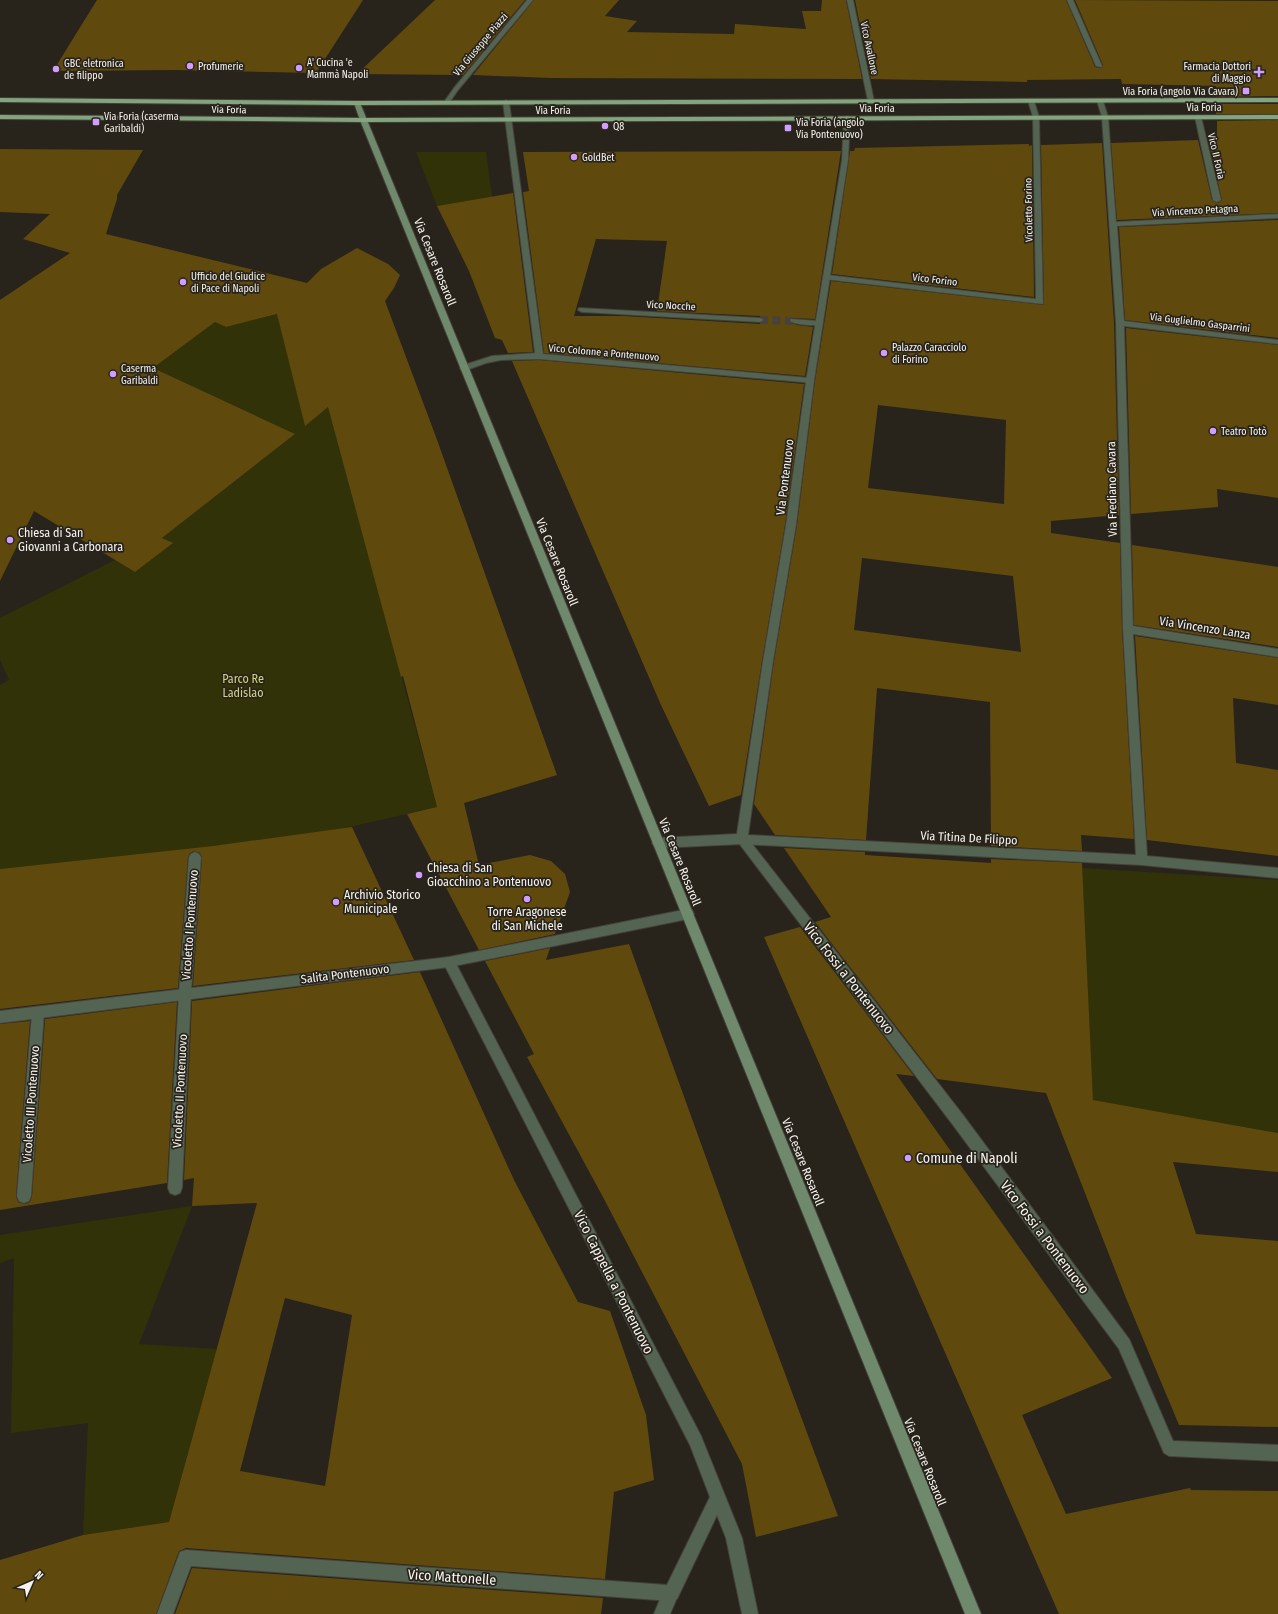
<svg xmlns="http://www.w3.org/2000/svg" width="1278" height="1614" font-family="'Fira Sans Condensed',sans-serif">
<style>
.green{fill:#313208}
.building{fill:#60490d;fill-rule:evenodd}
.lines{fill:none;stroke-linecap:round;stroke-linejoin:round}
.pedestrian-tunnel{stroke:#47433c;stroke-width:8;stroke-dasharray:8 4.5;stroke-linecap:butt}
.service-casing{stroke:#45413a;stroke-width:2}
.pedestrian-casing{stroke:#45413a;stroke-width:2}
.minor-casing{stroke:#45413a;stroke-width:2}
.secondary-casing{stroke:#45413a;stroke-width:2}
.primary-casing{stroke:#45413a;stroke-width:2}
.service{fill:#546452;fill-rule:evenodd}
.pedestrian{fill:#546452;fill-rule:evenodd}
.minor{fill:#546452;fill-rule:evenodd}
.secondary{fill:#6e896b;fill-rule:evenodd}
.primary{fill:#82a57e;fill-rule:evenodd}
.poi-dot{fill:#d19dfe;stroke:#28241c;stroke-width:1.5}
.labels{text-anchor:middle;stroke-width:3.5;stroke-linejoin:round;paint-order:stroke}
.far-street-label{font-size:10px;fill:#f7f4ef;stroke:#28241c}
.far-poi-label{font-size:10px;fill:#f7f4ef;stroke:#28241c;text-anchor:start}
.street-label{font-size:12px;fill:#f7f4ef;stroke:#28241c}
.poi-label{font-size:12px;fill:#f7f4ef;stroke:#28241c;text-anchor:start}
.park-label{font-size:12px;fill:#d0d37d;stroke:#28241c}
.near-street-label{font-size:14px;fill:#f7f4ef;stroke:#28241c}
.near-poi-label{font-size:14px;fill:#f7f4ef;stroke:#28241c;text-anchor:start}
</style>
<rect width="100%" height="100%" fill="#28241c"/>
<g class="green">
<polygon points="416,152 486,152 492,197 437,206"/>
<polygon points="277,314 317,366 437,807 341,829 207,847 0,869 0,685 9,680 0,660 0,618 115,560 135,572 172,543 162,538 295,434 153,368 215,322 226,327"/>
<polygon points="1082,868 1278,880 1278,1133 1093,1100"/>
<polygon points="192,1206 139,1344 217,1349 169,1522 83,1535 88,1423 11,1433 14,1258 0,1263 0,1235"/>
</g>
<g class="building">
<polygon points="97,0 363,0 316,73 175,70 53,71"/>
<polygon points="435,0 525,0 463,75 357,74"/>
<polygon points="534,0 619,0 605,16 637,21 627,32 734,34 735,24 806,29 802,11 821,11 822,0 846,0 862,79 550,78 473,75"/>
<polygon points="855,0 1066,0 1095,67 1101,68 1103,65 1075,0 1278,1 1278,96 1216,97 1216,86 1122,84 1121,79 1027,80 1027,82 871,79"/>
<rect x="1216" y="104" width="62" height="10"/>
<polygon points="1278,120 1278,213 1117,220 1111,143 1198,140 1212,200 1218,203 1222,200 1208,139 1217,139 1217,121"/>
<path d="M1102,143L1114,323L1119,515L1051,521V533L1120,543L1122,629L1134,839L1081,835L1082,851L991,846L990,702L877,688L866,840L775,835L754,804L774,661L797,525L815,381L831,281L1044,305L1041,145ZM878,405L1006,420L1004,504L868,488ZM862,558L1013,576L1021,652L854,630Z"/>
<polygon points="1029,144 1029,146 1032,145 1034,297 832,274 850,151 854,151 855,148"/>
<polygon points="0,149 143,150 117,195 117,199 106,234 307,283 321,269 357,248 388,264 400,275 394,288 385,301 436,437 557,775 464,803 479,865 530,855 551,861 565,874 570,892 555,934 479,950 407,814 437,807 403,676 401,677 328,407 305,426 277,314 226,327 215,322 153,368 295,434 162,538 173,543 135,572 34,511 0,581 0,300 70,253 23,239 50,214 0,212"/>
<path d="M841,151L815,319L791,318L789,320V322L797,325L813,327L805,376L544,353L523,192L529,191L523,152ZM596,239L667,241L657,311L760,316L765,321L760,324L623,316H574Z"/>
<polygon points="513,193 533,352 508,353 502,340 495,338 469,271 437,206"/>
<polygon points="1278,220 1278,338 1125,320 1119,227"/>
<polygon points="1126,328 1278,345 1278,498 1217,489 1218,507 1131,514"/>
<polygon points="539,360 804,384 785,525 762,661 741,795 709,806 661,705 512,361"/>
<polygon points="1132,545 1278,567 1278,647 1134,625"/>
<polygon points="1135,636 1278,658 1278,705 1233,698 1236,763 1278,770 1278,856 1147,840"/>
<polygon points="352,827 414,960 193,986 202,857 200,853 194,851 190,853 188,857 178,988 0,1009 0,869 213,846"/>
<polygon points="784,848 865,852 865,855 991,863 991,859 1082,863 1093,1100 1278,1133 1278,1172 1173,1162 1196,1234 1278,1241 1278,1427 1179,1425 1126,1298 1046,1093 937,1079 815,922 831,917"/>
<polygon points="800,927 914,1076 896,1074 1112,1378 1022,1415 1066,1514 1190,1488 1191,1490 1278,1491 1278,1614 1059,1614 764,937"/>
<polygon points="629,944 748,1274 838,1516 756,1537 742,1464 604,1199 527,1057 534,1054 485,961 550,948 546,960"/>
<path d="M420,972L514,1180L578,1302L610,1311L646,1415L654,1480L614,1492L605,1579L186,1548L179,1551L156,1614H0V1560L83,1535L169,1522L257,1203L192,1206L194,1178L184,1180L192,1001ZM285,1298L352,1315L325,1486L240,1471Z"/>
<polygon points="177,1002 167,1183 0,1210 0,1024 30,1021 16,1196 18,1202 25,1204 30,1202 32,1196 45,1019"/>
<polygon points="192,1568 603,1598 601,1614 175,1614"/>
</g>
<g class="lines">
<polyline class="pedestrian-tunnel" points="760,320 794,321"/>
<defs>
<g id="service">
<polygon points="847,0 853,0 874,101 871,103 868,101"/>
<polygon points="1031,99 1034,101 1039,117 1043,304 824,279 824,275 827,275 1036,299 1033,117 1028,101"/>
<polygon points="506,100 509,102 543,354 810,378 814,381 813,383 539,359 501,360 486,363 464,371 461,370 460,368 461,366 492,356 535,353 503,102"/>
<polygon points="742,834 746,836 963,1115 1129,1339 1173,1441 1278,1445 1278,1461 1169,1456 1164,1453 1119,1349 953,1125 738,842 736,839 738,836"/>
<polygon points="195,852 199,854 201,857 191,993 182,1188 180,1193 175,1195 170,1193 168,1188 179,993 189,857 191,854"/>
<polygon points="449,957 453,958 701,1436 742,1538 758,1614 742,1614 726,1538 717,1515 677,1599 671,1601 191,1566 173,1614 157,1614 180,1552 186,1550 667,1585 710,1497 690,1445 445,966 443,962 445,958"/>
<polygon points="38,1007 42,1009 44,1013 31,1196 29,1201 24,1203 19,1201 17,1196 32,1013 34,1009"/>
</g>
<g id="pedestrian">
<polygon points="1198,115 1201,117 1221,200 1217,202 1213,200 1195,117"/>
<polygon points="579,308 760,318 764,320 760,322 582,312 578,310"/>
<path d="M791,319L819,321L823,323C817,327 796,325 790,321Z"/>
<polygon points="671,1585 677,1587 679,1593 670,1614 654,1614 665,1587"/>
</g>
<g id="minor">
<polygon points="527,0 533,0 458,90 449,103 445,103 444,102 454,88"/>
<polygon points="1067,0 1073,0 1102,66 1101,67 1096,66"/>
<polygon points="1100,99 1103,101 1108,117 1116,222 1278,214 1278,218 1117,226 1124,321 1278,340 1278,344 1124,326 1133,626 1278,649 1278,657 1133,634 1147,856 1278,868 1278,878 1142,865 742,844 658,848 654,846 652,843 654,840 658,838 737,834 763,661 786,525 806,381 842,160 844,118 847,116 850,118 848,160 814,381 796,525 773,661 748,835 1136,855 1123,629 1116,323 1102,117 1097,101"/>
<polygon points="688,909 692,910 694,914 692,918 688,919 449,967 0,1023 0,1011 449,957"/>
</g>
<polygon id="secondary" points="357,101 360,103 981,1614 965,1614 360,120 354,103"/>
<g id="primary">
<polygon points="0,98 357,101 1278,98 1278,102 357,105 0,102"/>
<polygon points="0,115 363,118 1278,115 1278,119 363,122 0,119"/>
</g>
</defs>
<use href="#service" class="service-casing"/>
<use href="#pedestrian" class="pedestrian-casing"/>
<use href="#minor" class="minor-casing"/>
<use href="#secondary" class="secondary-casing"/>
<use href="#primary" class="primary-casing"/>
<use href="#service" class="service"/>
<use href="#pedestrian" class="pedestrian"/>
<use href="#minor" class="minor"/>
<use href="#secondary" class="secondary"/>
<use href="#primary" class="primary"/>
</g>
<g class="poi-dot">
<circle cx="190" cy="66" r="4"/>
<circle cx="299" cy="68" r="4"/>
<circle cx="56" cy="69" r="4"/>
<path d="M1257 66h4v4h4v4h-4v4h-4v-4h-4v-4h4z"/>
<rect x="1242" y="87" width="8" height="8" rx="2"/>
<rect x="92" y="118" width="8" height="8" rx="2"/>
<circle cx="605" cy="126" r="4"/>
<rect x="784" y="124" width="8" height="8" rx="2"/>
<circle cx="574" cy="157" r="4"/>
<circle cx="183" cy="282" r="4"/>
<circle cx="884" cy="353" r="4"/>
<circle cx="113" cy="374" r="4"/>
<circle cx="1213" cy="431" r="4"/>
<circle cx="10" cy="540" r="4"/>
<circle cx="419" cy="875" r="4"/>
<circle cx="527" cy="899" r="4"/>
<circle cx="336" cy="902" r="4"/>
<circle cx="908" cy="1158" r="4"/>
</g>
<g class="labels">
<g class="far-street-label">
<text transform="translate(480 44) rotate(-50)" y="4">Via Giuseppe Piazzi</text>
<text transform="translate(870 48) rotate(78)" y="4">Vico Avallone</text>
<text x="1204" y="111">Via Foria</text>
<text x="877" y="112">Via Foria</text>
<text transform="translate(229 109) rotate(1)" y="4">Via Foria</text>
<text x="553" y="114">Via Foria</text>
<text transform="translate(1217 156) rotate(77)" y="4">Vico II Foria</text>
<text transform="translate(1028 210) rotate(-91)" y="4">Vicoletto Forino</text>
<text transform="translate(1195 210) rotate(-3)" y="4">Via Vincenzo Petagna</text>
<text transform="translate(935 279) rotate(7)" y="4">Vico Forino</text>
<text transform="translate(671 305) rotate(3)" y="4">Vico Nocche</text>
<text transform="translate(1200 322) rotate(7)" y="4">Via Guglielmo Gasparrini</text>
<text transform="translate(604 352) rotate(5)" y="4">Vico Colonne a Pontenuovo</text>
</g>
<g class="far-poi-label">
<text x="307" y="66">A' Cucina 'e<tspan x="307" dy="12">Mammà Napoli</tspan></text>
<text x="64" y="67">GBC eletronica<tspan x="64" dy="12">de filippo</tspan></text>
<text x="198" y="70">Profumerie</text>
<text x="1251" y="70" text-anchor="end">Farmacia Dottori<tspan x="1251" dy="12">di Maggio</tspan></text>
<text x="1238" y="95" text-anchor="end">Via Foria (angolo Via Cavara)</text>
<text x="104" y="120">Via Foria (caserma<tspan x="104" dy="12">Garibaldi)</tspan></text>
<text x="796" y="126">Via Foria (angolo<tspan x="796" dy="12">Via Pontenuovo)</tspan></text>
<text x="613" y="130">Q8</text>
<text x="582" y="161">GoldBet</text>
<text x="191" y="280">Ufficio del Giudice<tspan x="191" dy="12">di Pace di Napoli</tspan></text>
<text x="892" y="351">Palazzo Caracciolo<tspan x="892" dy="12">di Forino</tspan></text>
<text x="121" y="372">Caserma<tspan x="121" dy="12">Garibaldi</tspan></text>
<text x="1221" y="435">Teatro Totò</text>
</g>
<g class="street-label">
<text transform="translate(435 262) rotate(68)" y="4">Via Cesare Rosaroll</text>
<text transform="translate(785 477) rotate(-83)" y="4">Via Pontenuovo</text>
<text transform="translate(1112 489) rotate(-91)" y="4">Via Frediano Cavara</text>
<text transform="translate(557 562) rotate(68)" y="4">Via Cesare Rosaroll</text>
<text transform="translate(1205 628) rotate(9)" y="4">Via Vincenzo Lanza</text>
<text transform="translate(969 838) rotate(3)" y="4">Via Titina De Filippo</text>
<text transform="translate(680 862) rotate(68)" y="4">Via Cesare Rosaroll</text>
<text transform="translate(190 925) rotate(-86)" y="4">Vicoletto I Pontenuovo</text>
<text transform="translate(345 974) rotate(-7)" y="4">Salita Pontenuovo</text>
<text transform="translate(180 1091) rotate(-87)" y="4">Vicoletto II Pontenuovo</text>
<text transform="translate(31 1104) rotate(-86)" y="4">Vicoletto III Pontenuovo</text>
<text transform="translate(803 1162) rotate(68)" y="4">Via Cesare Rosaroll</text>
<text transform="translate(925 1462) rotate(68)" y="4">Via Cesare Rosaroll</text>
</g>
<g class="poi-label">
<text x="18" y="537">Chiesa di San<tspan x="18" dy="14">Giovanni a Carbonara</tspan></text>
<text x="427" y="872">Chiesa di San<tspan x="427" dy="14">Gioacchino a Pontenuovo</tspan></text>
<text x="344" y="899">Archivio Storico<tspan x="344" dy="14">Municipale</tspan></text>
<text x="527" y="916" text-anchor="middle">Torre Aragonese<tspan x="527" dy="14">di San Michele</tspan></text>
</g>
<g class="park-label">
<text x="243" y="683">Parco Re<tspan x="243" dy="14">Ladislao</tspan></text>
</g>
<g class="near-street-label">
<text transform="translate(849 978) rotate(52)" y="5">Vico Fossi a Pontenuovo</text>
<text transform="translate(1045 1237) rotate(53)" y="5">Vico Fossi a Pontenuovo</text>
<text transform="translate(614 1282) rotate(63)" y="5">Vico Cappella a Pontenuovo</text>
<text transform="translate(452 1577) rotate(4)" y="5">Vico Mattonelle</text>
</g>
<g class="near-poi-label">
<text x="916" y="1163">Comune di Napoli</text>
</g>
</g>
<g transform="translate(32 1582) rotate(45)" stroke="#28241c" stroke-width="3" paint-order="stroke">
<path d="M0-3L7 15L0 10L-7 15Z" fill="#f7f4ef"/>
<text y="-6" font-size="11" font-weight="bold" text-anchor="middle" fill="#f7f4ef">N</text>
</g>
</svg>
